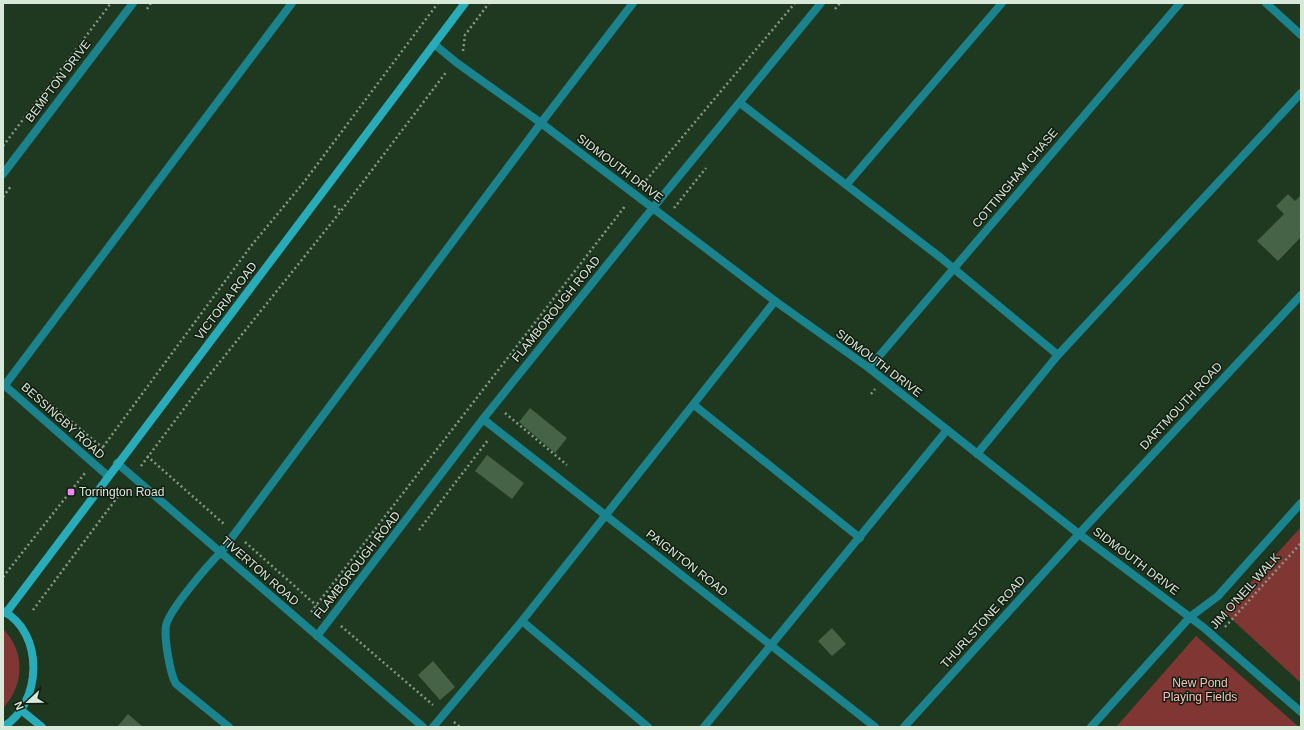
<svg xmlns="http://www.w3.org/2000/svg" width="1304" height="730" font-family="Arial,sans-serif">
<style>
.green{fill:#803632}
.building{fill:#466247}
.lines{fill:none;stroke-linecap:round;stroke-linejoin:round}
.path{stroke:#849985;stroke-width:2.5;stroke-dasharray:2 3;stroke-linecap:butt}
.lane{stroke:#1b838d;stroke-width:8}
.street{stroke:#1b838d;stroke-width:8}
.secondary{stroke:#29acb9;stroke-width:8}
.poi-dot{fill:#f08bf5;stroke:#121d12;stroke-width:1.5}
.labels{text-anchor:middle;stroke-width:3;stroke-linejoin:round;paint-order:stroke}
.street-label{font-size:12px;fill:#d9e9d9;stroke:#121d12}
.poi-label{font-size:12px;fill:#d9e9d9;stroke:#121d12;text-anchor:start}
.park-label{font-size:12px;fill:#f9c0ba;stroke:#121d12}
</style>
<rect width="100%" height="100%" fill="#1f3921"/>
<g class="green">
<polygon points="1301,527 1301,683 1224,612"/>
<path d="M3,629C26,652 24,686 3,708Z"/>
<polygon points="1196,636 1299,727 1116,727"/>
</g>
<g class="building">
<polygon points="1288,194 1295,201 1301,195 1301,237 1278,261 1257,241 1284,214 1276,206"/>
<polygon points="530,408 567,438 555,453 519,422"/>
<polygon points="487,455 524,483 512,499 475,471"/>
<polygon points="832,628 846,644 832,656 818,641"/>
<polygon points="433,661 455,687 440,700 418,675"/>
<polygon points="128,714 143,727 117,727"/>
</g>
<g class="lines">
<g class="path">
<polyline points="147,9 151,3"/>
<polyline points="835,9 840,3"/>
<polyline points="463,51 465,35 489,3"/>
<polyline points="3,146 111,3"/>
<polyline points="643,184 795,3"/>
<polyline points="3,197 11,186"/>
<polyline points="334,206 341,211"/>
<polyline points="674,208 706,168"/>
<polyline points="29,386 103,448"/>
<polyline points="871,394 875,389"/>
<polyline points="505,413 567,465"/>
<polyline points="100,451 251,246 304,182 438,3"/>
<polyline points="147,456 224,524"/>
<polyline points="141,466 207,378 341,211 447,71"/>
<polyline points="419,530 488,440"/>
<polyline points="245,542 317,606"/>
<polyline points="3,577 85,473"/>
<polyline points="33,610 125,487"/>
<polyline points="311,612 626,205"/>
<polyline points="341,626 433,705"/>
<polyline points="1225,627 1301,543"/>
<polyline points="454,722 460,727"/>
</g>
<g class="lane">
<polyline points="1266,3 1301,35"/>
<polyline points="740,103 941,258 1058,355"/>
<polyline points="847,184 1002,3"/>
<polyline points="5,385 292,3"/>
<polyline points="694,405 860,538"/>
<polyline points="977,454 1058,355 1301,93"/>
<polyline points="522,621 648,727"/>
<path d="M229,727L176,684C170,674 164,638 166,626C168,611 209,564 221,552L541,123L633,3"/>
<polyline points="433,727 522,621 775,301"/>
<polyline points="704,727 947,430"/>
<polyline points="1091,727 1190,617 1218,596 1301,503"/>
</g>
<g class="street">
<polyline points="434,44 457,63 541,123 775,301 869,368 1079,534 1203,627 1301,712"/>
<polyline points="3,174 133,3"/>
<polyline points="869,368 1180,3"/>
<polyline points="3,384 108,476"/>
<polyline points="483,419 875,727"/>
<polyline points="117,463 423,727"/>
<polyline points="317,636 483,419 643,220 821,3"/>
<polyline points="904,727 1088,524 1301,295"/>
</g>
<g class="secondary">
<path d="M3,611C45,633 42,704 3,727"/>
<polyline points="6,613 465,3"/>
<polyline points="21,710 42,727"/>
</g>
</g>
<rect class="poi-dot" x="67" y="488" width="8" height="8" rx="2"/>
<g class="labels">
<g class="street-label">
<text transform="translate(58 81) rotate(-53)" y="4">BEMPTON DRIVE</text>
<text transform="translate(620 168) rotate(37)" y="4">SIDMOUTH DRIVE</text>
<text transform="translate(1015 178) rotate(-50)" y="4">COTTINGHAM CHASE</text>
<text transform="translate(226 301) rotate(-53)" y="4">VICTORIA ROAD</text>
<text transform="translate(556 309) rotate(-51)" y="4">FLAMBOROUGH ROAD</text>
<text transform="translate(879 363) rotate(37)" y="4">SIDMOUTH DRIVE</text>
<text transform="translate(1181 406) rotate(-47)" y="4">DARTMOUTH ROAD</text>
<text transform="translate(63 421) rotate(42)" y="4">BESSINGBY ROAD</text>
<text transform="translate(1136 561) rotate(37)" y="4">SIDMOUTH DRIVE</text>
<text transform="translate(687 563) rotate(38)" y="4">PAIGNTON ROAD</text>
<text transform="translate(357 565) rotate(-52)" y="4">FLAMBOROUGH ROAD</text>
<text transform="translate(260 571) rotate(41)" y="4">TIVERTON ROAD</text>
<text transform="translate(1245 591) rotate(-48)" y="4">JIM O'NEIL WALK</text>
<text transform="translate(983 622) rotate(-48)" y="4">THURLSTONE ROAD</text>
</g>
<g class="poi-label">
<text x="79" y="496">Torrington Road</text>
</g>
<g class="park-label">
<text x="1200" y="687">New Pond<tspan x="1200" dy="14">Playing Fields</tspan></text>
</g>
</g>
<rect width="1304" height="730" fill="none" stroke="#d9e9d9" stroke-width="8"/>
<g transform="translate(28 702) rotate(248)" stroke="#121d12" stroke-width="3" paint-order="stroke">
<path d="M0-3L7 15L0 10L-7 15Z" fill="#d9e9d9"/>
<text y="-6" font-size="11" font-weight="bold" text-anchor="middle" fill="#d9e9d9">N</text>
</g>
</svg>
